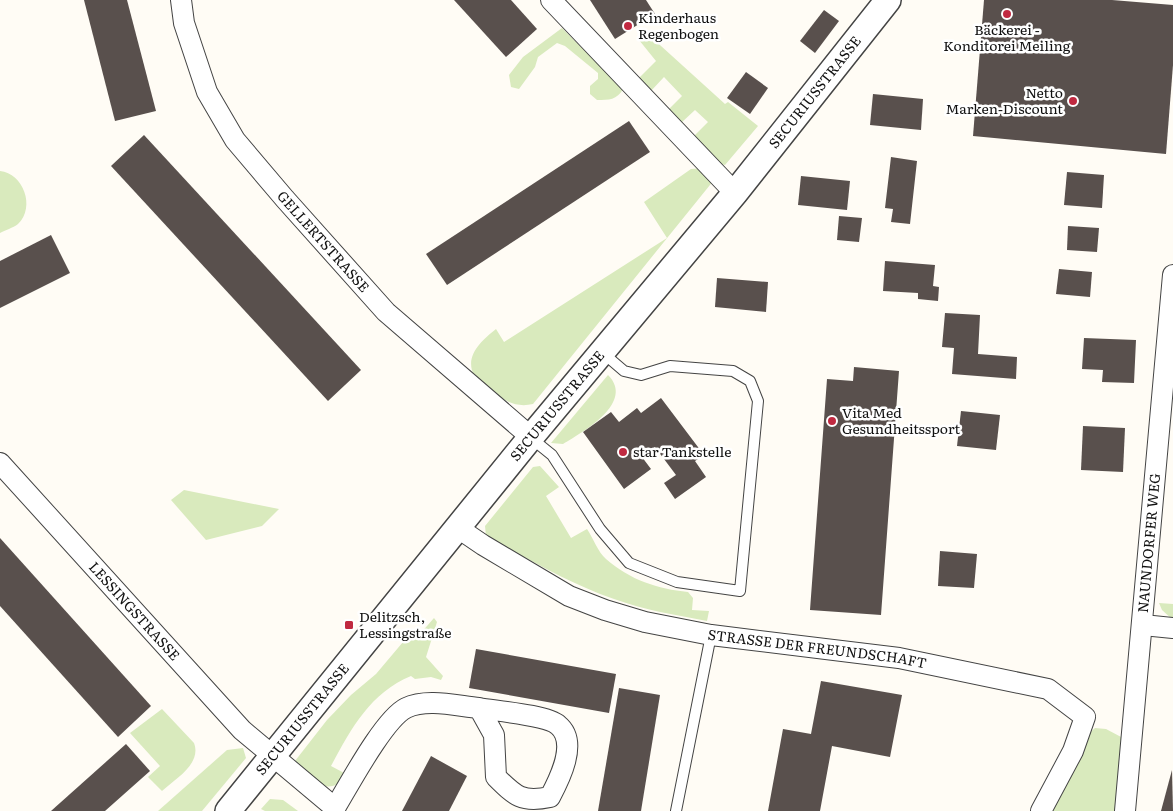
<svg xmlns="http://www.w3.org/2000/svg" width="1173" height="811" font-family="Literata,serif">
<style>
.green{fill:#d9eabd}
.building{fill:#59504d}
.lines{fill:none;stroke-linecap:round;stroke-linejoin:round}
.service-casing{stroke:#444;stroke-width:12}
.minor-casing{stroke:#444;stroke-width:22}
.tertiary-casing{stroke:#444;stroke-width:28}
.service{stroke:#fff;stroke-width:10}
.minor{stroke:#fff;stroke-width:20}
.tertiary{stroke:#fff;stroke-width:25}
.poi-dot{fill:#c02940;stroke:#fff;stroke-width:2}
.labels{text-anchor:middle;stroke-width:5;stroke-linejoin:round;paint-order:stroke}
.poi-label{font-size:14px;fill:#111;stroke:#fff;text-anchor:start}
.street-label{font-size:14px;fill:#111;stroke:#fff}
</style>
<rect width="100%" height="100%" fill="#fffcf5"/>
<g class="green">
<path d="M562,28L623,89C617,100 609,100 597,100L590,94V86L598,79V73L565,46L557,43L538,57L535,67L519,89L511,87L509,75L523,57Z"/>
<polygon points="650,36 725,104 728,102 758,126 725,165 721,164 693,137 708,122 695,110 681,123 668,110 682,96 664,77 650,92 638,79 656,61 639,40"/>
<path d="M704,168L714,180L533,404C516,408 504,401 491,390C486,386 476,380 474,375C464,356 482,340 496,329L504,342L667,238L644,202L691,169Z"/>
<path d="M0,171C23,173 36,207 18,224C13,228 5,230 0,233Z"/>
<path d="M608,375C635,402 585,431 563,444L551,443Z"/>
<path d="M540,466L559,487L546,496L571,538L587,529C593,538 598,552 606,559C630,580 658,589 688,592L693,598L692,610L709,611L707,621C676,615 644,610 614,599C569,583 528,559 486,536L485,526L533,467Z"/>
<polygon points="184,490 279,509 262,526 206,540 171,500"/>
<polygon points="1159,603 1173,604 1173,620 1162,610"/>
<path d="M434,618L437,622L426,657L443,676L441,680L431,677L415,679L411,676C370,693 351,729 331,766L346,774C334,800 302,780 295,761L327,720L351,695L376,674L414,629L420,634Z"/>
<path d="M162,709L194,743C202,764 175,779 162,791L148,777L160,766L130,733Z"/>
<polygon points="1095,728 1106,729 1123,738 1118,811 1049,811 1087,735"/>
<polygon points="243,748 246,758 202,811 158,811 227,750"/>
<polygon points="270,799 283,800 298,811 265,811 261,809"/>
</g>
<g class="building">
<polygon points="84,0 127,0 156,111 115,121"/>
<polygon points="454,0 511,0 537,29 506,57"/>
<polygon points="590,0 646,0 655,14 615,39"/>
<polygon points="984,0 1112,0 1173,5 1173,65 1166,154 973,136"/>
<polygon points="824,10 839,21 815,53 800,41"/>
<polygon points="746,72 768,88 750,114 727,98"/>
<polygon points="873,94 923,99 921,130 870,125"/>
<polygon points="629,121 650,152 447,285 426,254"/>
<polygon points="144,135 361,370 328,401 111,166"/>
<polygon points="891,157 917,161 910,224 891,222 893,209 885,208"/>
<polygon points="1067,172 1104,175 1102,208 1064,205"/>
<polygon points="801,176 850,181 847,210 798,205"/>
<polygon points="839,216 862,218 859,242 837,240"/>
<polygon points="1068,226 1099,228 1097,252 1067,250"/>
<polygon points="51,235 70,273 0,308 0,261"/>
<polygon points="885,261 935,265 933,286 939,287 938,301 918,299 918,293 883,291"/>
<polygon points="1059,269 1092,272 1090,297 1056,294"/>
<polygon points="717,278 768,282 766,312 715,307"/>
<polygon points="945,313 980,315 978,354 1017,357 1016,379 952,374 954,348 942,347"/>
<polygon points="1084,338 1136,340 1134,383 1102,382 1103,370 1082,369"/>
<polygon points="854,367 899,371 881,615 810,610 827,379 853,381"/>
<polygon points="661,398 704,455 695,461 706,477 675,499 664,483 676,475 655,447 642,457 651,469 624,489 583,432 611,412 619,422 637,408 641,413"/>
<polygon points="961,411 1000,415 996,450 957,446"/>
<polygon points="1083,426 1125,428 1123,472 1081,470"/>
<polygon points="0,538 151,706 118,737 0,606"/>
<polygon points="940,551 977,554 974,588 938,586"/>
<polygon points="476,649 616,674 609,713 469,688"/>
<polygon points="821,681 902,695 890,757 832,746 820,811 768,811 783,729 811,734"/>
<polygon points="619,688 660,695 641,811 598,811"/>
<polygon points="126,744 150,771 105,811 51,811"/>
<polygon points="431,756 467,776 449,811 402,811"/>
<polygon points="1172,770 1173,811 1161,811"/>
</g>
<g class="lines">
<defs>
<g id="service">
<polyline points="531,438 552,455 600,529 629,563 677,582 740,591 758,401 750,381 733,371 670,366 641,375 624,371 603,353"/>
<polyline points="676,811 711,635"/>
</g>
<g id="minor">
<path id="s1" d="M181,0L184,23L207,92L235,140L285,199L386,312L531,437"/>
<polyline points="551,0 735,193"/>
<path id="s2" d="M0,463L242,730L335,808L333,811"/>
<path id="s3" d="M458,528L483,545L569,596L605,610L645,622L711,635L899,658L1048,689L1085,717L1073,751L1041,811"/>
<polyline points="1143,625 1173,628"/>
<path d="M335,808C349,785 384,719 406,708C427,698 457,706 479,708L494,735L496,777C515,796 522,803 550,797C559,780 579,742 558,725C547,715 496,711 479,708"/>
<path id="s4" d="M1125,811L1173,275"/>
</g>
<g id="tertiary">
<path id="s5" d="M228,811L531,437L735,193L888,0"/>
</g>
</defs>
<use href="#service" class="service-casing"/>
<use href="#minor" class="minor-casing"/>
<use href="#tertiary" class="tertiary-casing"/>
<use href="#service" class="service"/>
<use href="#minor" class="minor"/>
<use href="#tertiary" class="tertiary"/>
</g>
<g class="poi-dot">
<circle cx="1007" cy="14" r="5"/>
<circle cx="628" cy="26" r="5"/>
<circle cx="1073" cy="101" r="5"/>
<circle cx="832" cy="421" r="5"/>
<circle cx="623" cy="452" r="5"/>
<rect x="344" y="620" width="10" height="10" rx="2.5"/>
</g>
<g class="labels">
<g class="poi-label">
<text x="638" y="23">Kinderhaus<tspan x="638" dy="16">Regenbogen</tspan></text>
<text x="1007" y="35" text-anchor="middle">Bäckerei -<tspan x="1007" dy="16">Konditorei Meiling</tspan></text>
<text x="1063" y="98" text-anchor="end">Netto<tspan x="1063" dy="16">Marken-Discount</tspan></text>
<text x="842" y="418">Vita Med<tspan x="842" dy="16">Gesundheitssport</tspan></text>
<text x="633" y="457">star Tankstelle</text>
<text x="359" y="622">Delitzsch,<tspan x="359" dy="16">Lessingstraße</tspan></text>
</g>
<g class="street-label">
<text dy="5" stroke="none"><textPath href="#s5" startOffset="928">SECURIUSSTRASSE</textPath></text>
<text dy="5" stroke="none"><textPath href="#s1" startOffset="286">GELLERTSTRASSE</textPath></text>
<text dy="5" stroke="none"><textPath href="#s5" startOffset="522">SECURIUSSTRASSE</textPath></text>
<text dy="5" stroke="none"><textPath href="#s4" startOffset="269">NAUNDORFER WEG</textPath></text>
<text dy="5" stroke="none"><textPath href="#s2" startOffset="200">LESSINGSTRASSE</textPath></text>
<text dy="5" stroke="none"><textPath href="#s3" startOffset="385">STRASSE DER FREUNDSCHAFT</textPath></text>
<text dy="5" stroke="none"><textPath href="#s5" startOffset="118">SECURIUSSTRASSE</textPath></text>
</g>
</g>
</svg>
